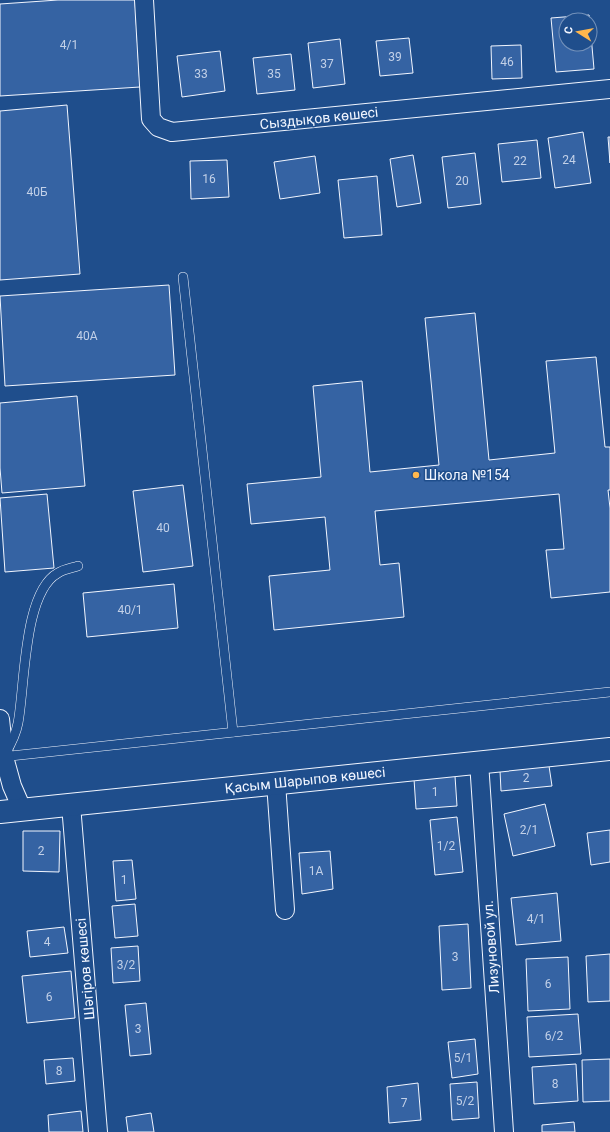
<svg xmlns="http://www.w3.org/2000/svg" width="610" height="1132" font-family="Roboto,sans-serif">
<style>
.building{fill:#3563a3;stroke:#f2f6ff}
.lines{fill:none;stroke-linecap:round;stroke-linejoin:round}
.lane-casing{stroke:#f2f6ff;stroke-width:10}
.street-casing{stroke:#f2f6ff;stroke-width:20}
.secondary-casing{stroke:#f2f6ff;stroke-width:24}
.lane{stroke:#1f4e8c;stroke-width:9}
.street{stroke:#1f4e8c;stroke-width:18}
.secondary{stroke:#1f4e8c;stroke-width:22}
.poi-dot{fill:#ffb74d;stroke:#1f4e8c;stroke-width:1.5}
.labels{text-anchor:middle;stroke-width:3;stroke-linejoin:round;paint-order:stroke}
.number-label{font-size:12px;fill:#c3d1e8}
.street-label{font-size:14px;fill:#f2f6ff;stroke:#1f4e8c}
.poi-label{font-size:14px;fill:#f2f6ff;stroke:#1f4e8c;text-anchor:start}
</style>
<rect width="100%" height="100%" fill="#1f4e8c"/>
<g class="building">
<polygon points="58,0 135,0 140,87 0,96 0,4"/>
<polygon points="589,15 590,20 566,20 566,44 590,44 590,24 594,69 556,72 551,18"/>
<polygon points="409,38 413,73 380,76 376,41"/>
<polygon points="340,39 345,84 313,88 308,43"/>
<polygon points="521,45 522,78 492,79 491,46"/>
<polygon points="220,51 225,91 182,97 177,56"/>
<polygon points="291,54 295,90 257,94 253,58"/>
<polygon points="67,105 80,274 0,280 0,111"/>
<polygon points="583,132 591,183 555,188 548,138"/>
<polygon points="608,137 610,137 610,163"/>
<polygon points="537,140 541,178 502,182 498,144"/>
<polygon points="475,153 481,204 448,208 442,157"/>
<polygon points="413,155 421,203 397,207 390,159"/>
<polygon points="315,156 320,193 280,199 274,162"/>
<polygon points="227,160 229,197 191,199 190,161"/>
<polygon points="377,176 382,235 344,238 338,180"/>
<polygon points="169,285 175,375 5,386 0,296"/>
<polygon points="475,313 489,460 555,453 546,361 596,357 605,447 610,447 610,490 608,490 610,508 610,592 551,598 546,550 564,549 559,494 375,511 380,565 399,563 404,617 274,630 269,576 330,570 325,517 251,524 247,484 321,477 313,386 362,381 370,472 439,465 425,318"/>
<polygon points="77,396 85,486 2,493 0,468 0,403"/>
<polygon points="183,485 193,566 143,572 133,491"/>
<polygon points="47,494 54,568 5,572 0,498"/>
<polygon points="174,584 178,628 87,637 83,593"/>
<polygon points="549,766 552,786 501,791 500,771"/>
<polygon points="455,776 457,806 416,809 414,779"/>
<polygon points="545,804 555,846 513,856 504,814"/>
<polygon points="457,817 463,872 435,875 430,820"/>
<polygon points="610,830 610,862 591,865 587,833"/>
<polygon points="23,831 60,831 59,872 23,871"/>
<polygon points="330,851 333,889 302,894 299,853"/>
<polygon points="132,860 136,899 116,901 113,861"/>
<polygon points="557,893 561,941 516,945 511,898"/>
<polygon points="135,904 138,936 115,938 112,906"/>
<polygon points="468,924 471,988 442,990 439,926"/>
<polygon points="64,927 68,953 30,957 27,931"/>
<polygon points="138,946 140,981 113,983 111,948"/>
<polygon points="610,954 610,1001 588,1002 586,956"/>
<polygon points="568,957 570,1009 528,1011 526,959"/>
<polygon points="71,971 75,1018 27,1023 22,976"/>
<polygon points="146,1003 151,1054 130,1056 125,1005"/>
<polygon points="578,1014 581,1054 529,1057 527,1017"/>
<polygon points="475,1039 478,1074 452,1078 448,1042"/>
<polygon points="73,1058 75,1081 46,1084 44,1060"/>
<polygon points="610,1059 610,1101 583,1102 582,1060"/>
<polygon points="576,1064 578,1101 534,1104 532,1067"/>
<polygon points="477,1082 479,1118 452,1120 450,1084"/>
<polygon points="418,1083 421,1120 389,1123 387,1087"/>
<polygon points="81,1111 83,1132 49,1132 48,1115"/>
<polygon points="151,1113 154,1132 128,1132 126,1117"/>
<polygon points="574,1122 575,1132 542,1132 542,1125"/>
</g>
<g class="lines">
<defs>
<g id="lane">
<polyline points="183,277 233,732"/>
<path d="M5,754C11,744 16,734 18,723C25,687 23,592 58,573C64,569 72,568 78,566"/>
<polyline points="1,757 610,692"/>
</g>
<g id="street">
<polyline points="144,0 151,119 158,127 172,132 610,89"/>
<polyline points="0,719 4,757 12,786 22,809"/>
<polyline points="479,762 504,1132"/>
<polyline points="276,783 285,910"/>
<polyline points="71,805 98,1132"/>
</g>
<polyline id="secondary" points="0,812 610,749"/>
</defs>
<use href="#lane" class="lane-casing"/>
<use href="#street" class="street-casing"/>
<use href="#secondary" class="secondary-casing"/>
<use href="#lane" class="lane"/>
<use href="#street" class="street"/>
<use href="#secondary" class="secondary"/>
</g>
<circle class="poi-dot" cx="416" cy="475" r="4"/>
<g class="labels">
<g class="number-label">
<text x="69" y="49">4/1</text>
<text x="395" y="61">39</text>
<text x="507" y="66">46</text>
<text x="327" y="68">37</text>
<text x="201" y="78">33</text>
<text x="274" y="78">35</text>
<text x="569" y="164">24</text>
<text x="520" y="165">22</text>
<text x="209" y="183">16</text>
<text x="462" y="185">20</text>
<text x="37" y="196">40Б</text>
<text x="87" y="340">40А</text>
<text x="163" y="532">40</text>
<text x="130" y="614">40/1</text>
<text x="526" y="782">2</text>
<text x="435" y="796">1</text>
<text x="529" y="834">2/1</text>
<text x="446" y="850">1/2</text>
<text x="41" y="855">2</text>
<text x="316" y="875">1А</text>
<text x="124" y="884">1</text>
<text x="536" y="923">4/1</text>
<text x="47" y="946">4</text>
<text x="455" y="961">3</text>
<text x="126" y="969">3/2</text>
<text x="548" y="988">6</text>
<text x="49" y="1001">6</text>
<text x="138" y="1033">3</text>
<text x="554" y="1040">6/2</text>
<text x="463" y="1062">5/1</text>
<text x="59" y="1075">8</text>
<text x="555" y="1088">8</text>
<text x="465" y="1105">5/2</text>
<text x="404" y="1107">7</text>
</g>
<g class="street-label">
<text transform="translate(319 118) rotate(-6)" y="5">Сыздықов көшесі</text>
<text transform="translate(305 780) rotate(-6)" y="5">Қасым Шарыпов көшесі</text>
<text transform="translate(491 947) rotate(-94)" y="5">Лизуновой ул.</text>
<text transform="translate(85 969) rotate(-95)" y="5">Шәгіров көшесі</text>
</g>
<g class="poi-label">
<text x="424" y="480">Школа №154</text>
</g>
</g>
<g transform="translate(578 32) rotate(281)"><circle r="19" fill="#1f4e8c" stroke="#7391ba"/>
<path d="M0-3L7 15L0 10L-7 15Z" fill="#ffb74d"/>
<text y="-6" font-size="11" font-weight="bold" text-anchor="middle" fill="#f2f6ff">С</text>
</g>
</svg>
